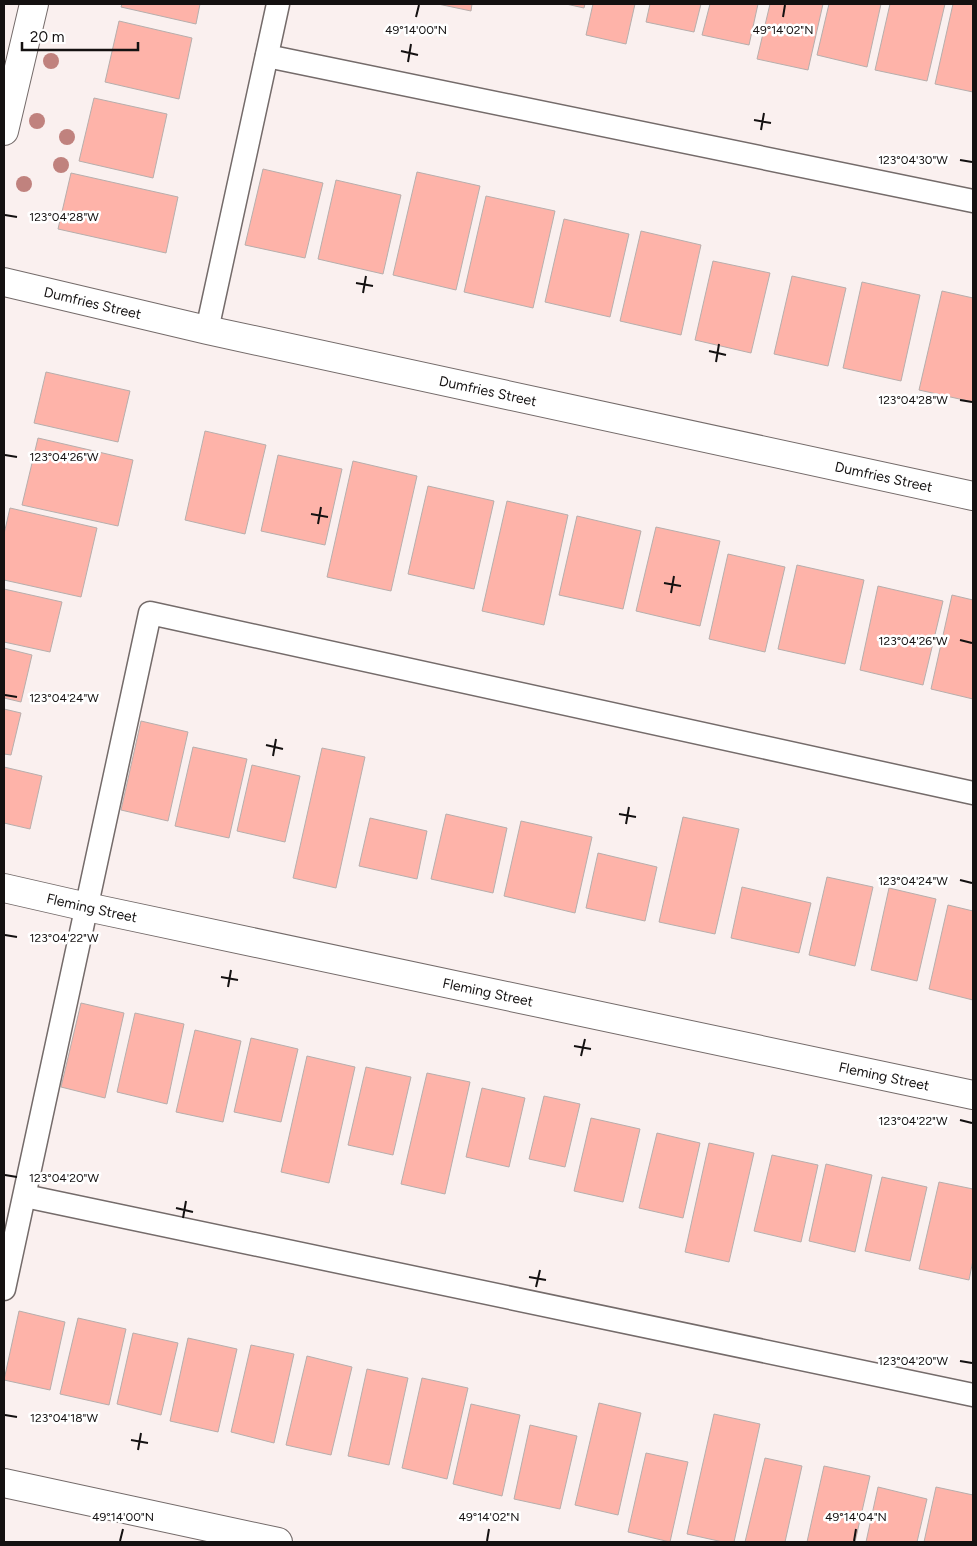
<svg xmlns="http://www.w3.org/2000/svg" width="977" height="1546" font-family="Figtree,sans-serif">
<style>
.building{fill:#feb3a9;stroke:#b7aeac}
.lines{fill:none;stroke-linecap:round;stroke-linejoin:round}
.service-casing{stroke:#746b6a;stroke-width:25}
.minor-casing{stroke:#746b6a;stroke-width:30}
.secondary-casing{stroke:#746b6a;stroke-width:30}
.service{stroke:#fff;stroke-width:22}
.minor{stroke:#fff;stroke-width:28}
.secondary{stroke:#fff;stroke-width:28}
.tree{fill:#c0827e}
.ticks{fill:none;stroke:#141111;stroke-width:2}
.labels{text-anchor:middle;stroke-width:5;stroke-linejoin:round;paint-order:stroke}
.street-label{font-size:14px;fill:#141111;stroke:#fff}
.ticks-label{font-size:12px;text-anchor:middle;fill:#141111;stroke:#fff;stroke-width:5;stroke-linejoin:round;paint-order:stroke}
</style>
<rect width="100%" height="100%" fill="#faf0ef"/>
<g class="building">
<polygon points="122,4 200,4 196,24 121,7"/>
<polygon points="438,4 472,4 471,11"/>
<polygon points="566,4 585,4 584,8"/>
<polygon points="593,4 635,4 626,44 586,35"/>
<polygon points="650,4 701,4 694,32 646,22"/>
<polygon points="710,4 758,4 749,45 702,35"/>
<polygon points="770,4 823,4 808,70 757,59"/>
<polygon points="829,4 881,4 867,67 817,55"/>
<polygon points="890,4 945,4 927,81 875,70"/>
<polygon points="953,4 973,4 973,92 935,84"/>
<polygon points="119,21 192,38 179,99 105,82"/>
<polygon points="94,98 167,114 153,178 79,161"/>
<polygon points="263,169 323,183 305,258 245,245"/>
<polygon points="417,172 480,186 456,290 393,275"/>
<polygon points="71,173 178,197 166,253 58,229"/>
<polygon points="336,180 401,195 383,274 318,259"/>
<polygon points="486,196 555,211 533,308 464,292"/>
<polygon points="564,219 629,234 610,317 545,302"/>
<polygon points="641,231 701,245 681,335 620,321"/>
<polygon points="713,261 770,273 751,353 695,340"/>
<polygon points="792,276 846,288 828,366 774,354"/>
<polygon points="862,282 920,295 901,381 843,368"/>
<polygon points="942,291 973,298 973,402 919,390"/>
<polygon points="46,372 130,391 118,442 34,423"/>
<polygon points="205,431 266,445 245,534 185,520"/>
<polygon points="38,438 133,460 118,526 22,505"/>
<polygon points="278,455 342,469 325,545 261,531"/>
<polygon points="353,461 417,476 391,591 327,577"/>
<polygon points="428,486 494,501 474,589 408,574"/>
<polygon points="507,501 568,515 544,625 482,611"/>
<polygon points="10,508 97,528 81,597 4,580 4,534"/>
<polygon points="577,516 641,531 623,609 559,595"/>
<polygon points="656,527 720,541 700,626 636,611"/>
<polygon points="728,554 785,567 765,652 709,639"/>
<polygon points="797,565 864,580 845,664 778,649"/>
<polygon points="878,586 943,601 923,685 860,670"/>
<polygon points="4,589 62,602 50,652 4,642"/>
<polygon points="952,595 973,600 973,699 931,689"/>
<polygon points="4,648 32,655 21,702 4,698"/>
<polygon points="4,709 21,713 11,755 4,754"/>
<polygon points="141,721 188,732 168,821 121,810"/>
<polygon points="193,747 247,759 229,838 175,826"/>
<polygon points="322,748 365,757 336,888 293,878"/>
<polygon points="252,765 300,776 285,842 237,831"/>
<polygon points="4,767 42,776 30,829 4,823"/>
<polygon points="446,814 507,828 493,893 431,879"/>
<polygon points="683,817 739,829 715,934 659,922"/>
<polygon points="370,818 427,831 417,879 359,866"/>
<polygon points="521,821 592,837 575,913 504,896"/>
<polygon points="598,853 657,867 645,921 586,908"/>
<polygon points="827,877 873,887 855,966 809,955"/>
<polygon points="742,887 811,903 799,953 731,938"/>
<polygon points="889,888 936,899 917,981 871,970"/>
<polygon points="948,905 973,911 973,1000 929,989"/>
<polygon points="81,1003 124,1013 105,1098 61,1087"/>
<polygon points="135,1013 184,1024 167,1104 117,1092"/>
<polygon points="195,1030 241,1041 223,1122 176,1112"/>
<polygon points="251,1038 298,1049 281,1122 234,1112"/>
<polygon points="307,1056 355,1067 329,1183 281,1172"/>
<polygon points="366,1067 411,1077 393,1155 348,1145"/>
<polygon points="427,1073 470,1082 445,1194 401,1184"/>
<polygon points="482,1088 525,1098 509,1167 466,1157"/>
<polygon points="544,1096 580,1104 565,1167 529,1159"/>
<polygon points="591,1118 640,1129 623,1202 574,1191"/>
<polygon points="657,1133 700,1143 683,1218 639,1208"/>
<polygon points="709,1143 754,1153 729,1262 685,1252"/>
<polygon points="772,1155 818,1165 801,1242 754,1231"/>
<polygon points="826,1164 872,1175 855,1252 809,1241"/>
<polygon points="882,1177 927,1187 910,1261 865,1251"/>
<polygon points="939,1182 973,1189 973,1260 969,1280 919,1269"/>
<polygon points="19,1311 65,1322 50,1390 4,1380"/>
<polygon points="78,1318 126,1329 109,1405 60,1394"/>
<polygon points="133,1333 178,1343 161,1415 117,1404"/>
<polygon points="188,1338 237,1349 218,1432 170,1421"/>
<polygon points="251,1345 294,1354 274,1443 231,1432"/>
<polygon points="307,1356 352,1367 331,1455 286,1445"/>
<polygon points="367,1369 408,1378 389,1465 348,1456"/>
<polygon points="422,1378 468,1388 447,1479 402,1468"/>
<polygon points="599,1403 641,1413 618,1515 575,1505"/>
<polygon points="471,1404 520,1415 502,1496 453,1484"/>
<polygon points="714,1414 760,1424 734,1542 723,1542 687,1534"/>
<polygon points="530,1425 577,1436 560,1509 514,1499"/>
<polygon points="646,1453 688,1462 670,1542 628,1532"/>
<polygon points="765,1458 802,1466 785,1542 745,1542"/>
<polygon points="824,1466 870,1476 855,1542 807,1542"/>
<polygon points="878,1487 927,1499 917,1542 866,1542"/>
<polygon points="936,1487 973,1495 973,1542 924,1542"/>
</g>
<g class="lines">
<defs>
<g id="service">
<polyline points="267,56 973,201"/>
<polyline points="207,330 278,4"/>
<polyline points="25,1196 973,1395"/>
<polyline points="4,1289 150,613 973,793"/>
</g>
<g id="minor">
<path id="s1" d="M4,282L207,330L973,496"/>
<path id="s2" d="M4,888L87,907L973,1095"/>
<polyline points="4,1483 278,1542"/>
</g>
<polyline id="secondary" points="4,131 34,4"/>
</defs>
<use href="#service" class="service-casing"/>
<use href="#minor" class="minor-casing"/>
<use href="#secondary" class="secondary-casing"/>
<use href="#service" class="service"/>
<use href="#minor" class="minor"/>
<use href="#secondary" class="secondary"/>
</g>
<g class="tree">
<circle cx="51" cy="61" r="8"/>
<circle cx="37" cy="121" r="8"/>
<circle cx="67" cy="137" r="8"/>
<circle cx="61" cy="165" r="8"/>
<circle cx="24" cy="184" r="8"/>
</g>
<path class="ticks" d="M416,17L419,5M783,17L785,5M401,51L418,55M408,62L411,44M754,120L771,123M761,130L764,113M960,160L972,162M5,215L17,217M356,283L373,286M363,293L366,276M709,351L726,355M716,362L719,344M960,400L972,402M5,455L17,457M311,514L328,517M318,524L321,507M664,583L681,586M671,593L674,576M960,640L972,643M5,695L17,697M266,745L283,749M273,756L276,739M619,814L636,817M626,824L629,807M960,880L972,883M5,935L17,937M221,977L238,980M228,987L231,970M574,1046L591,1049M581,1056L585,1039M960,1120L972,1123M5,1175L17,1177M176,1208L193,1212M183,1218L186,1201M529,1277L546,1280M536,1287L540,1270M960,1361L972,1363M5,1415L17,1417M131,1440L148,1443M138,1450L141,1433M120,1541L123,1529M487,1541L489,1529M854,1541L856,1529"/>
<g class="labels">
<g class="street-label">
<text dy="5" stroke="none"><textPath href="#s1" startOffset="91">Dumfries Street</textPath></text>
<text dy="5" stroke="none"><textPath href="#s1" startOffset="496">Dumfries Street</textPath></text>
<text dy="5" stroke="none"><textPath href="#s1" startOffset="901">Dumfries Street</textPath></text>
<text dy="5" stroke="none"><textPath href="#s2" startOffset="90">Fleming Street</textPath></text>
<text dy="5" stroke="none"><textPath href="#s2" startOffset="495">Fleming Street</textPath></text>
<text dy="5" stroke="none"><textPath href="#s2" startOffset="900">Fleming Street</textPath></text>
</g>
</g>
<g class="ticks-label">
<text x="416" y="34">49°14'00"N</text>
<text x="783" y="34">49°14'02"N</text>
<text x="913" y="164">123°04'30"W</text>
<text x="64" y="221">123°04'28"W</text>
<text x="913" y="404">123°04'28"W</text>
<text x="64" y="461">123°04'26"W</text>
<text x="913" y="645">123°04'26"W</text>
<text x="64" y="702">123°04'24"W</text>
<text x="913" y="885">123°04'24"W</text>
<text x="64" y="942">123°04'22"W</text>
<text x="913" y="1125">123°04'22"W</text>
<text x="64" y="1182">123°04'20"W</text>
<text x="913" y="1365">123°04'20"W</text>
<text x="64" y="1422">123°04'18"W</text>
<text x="123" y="1521">49°14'00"N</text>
<text x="489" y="1521">49°14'02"N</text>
<text x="856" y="1521">49°14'04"N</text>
</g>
<rect width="977" height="1546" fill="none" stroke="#141111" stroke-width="10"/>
<path d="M22 42v8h116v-8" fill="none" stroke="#141111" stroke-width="2.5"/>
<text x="30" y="42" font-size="15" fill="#141111" stroke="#ffffff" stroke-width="4" paint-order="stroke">20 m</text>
</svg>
